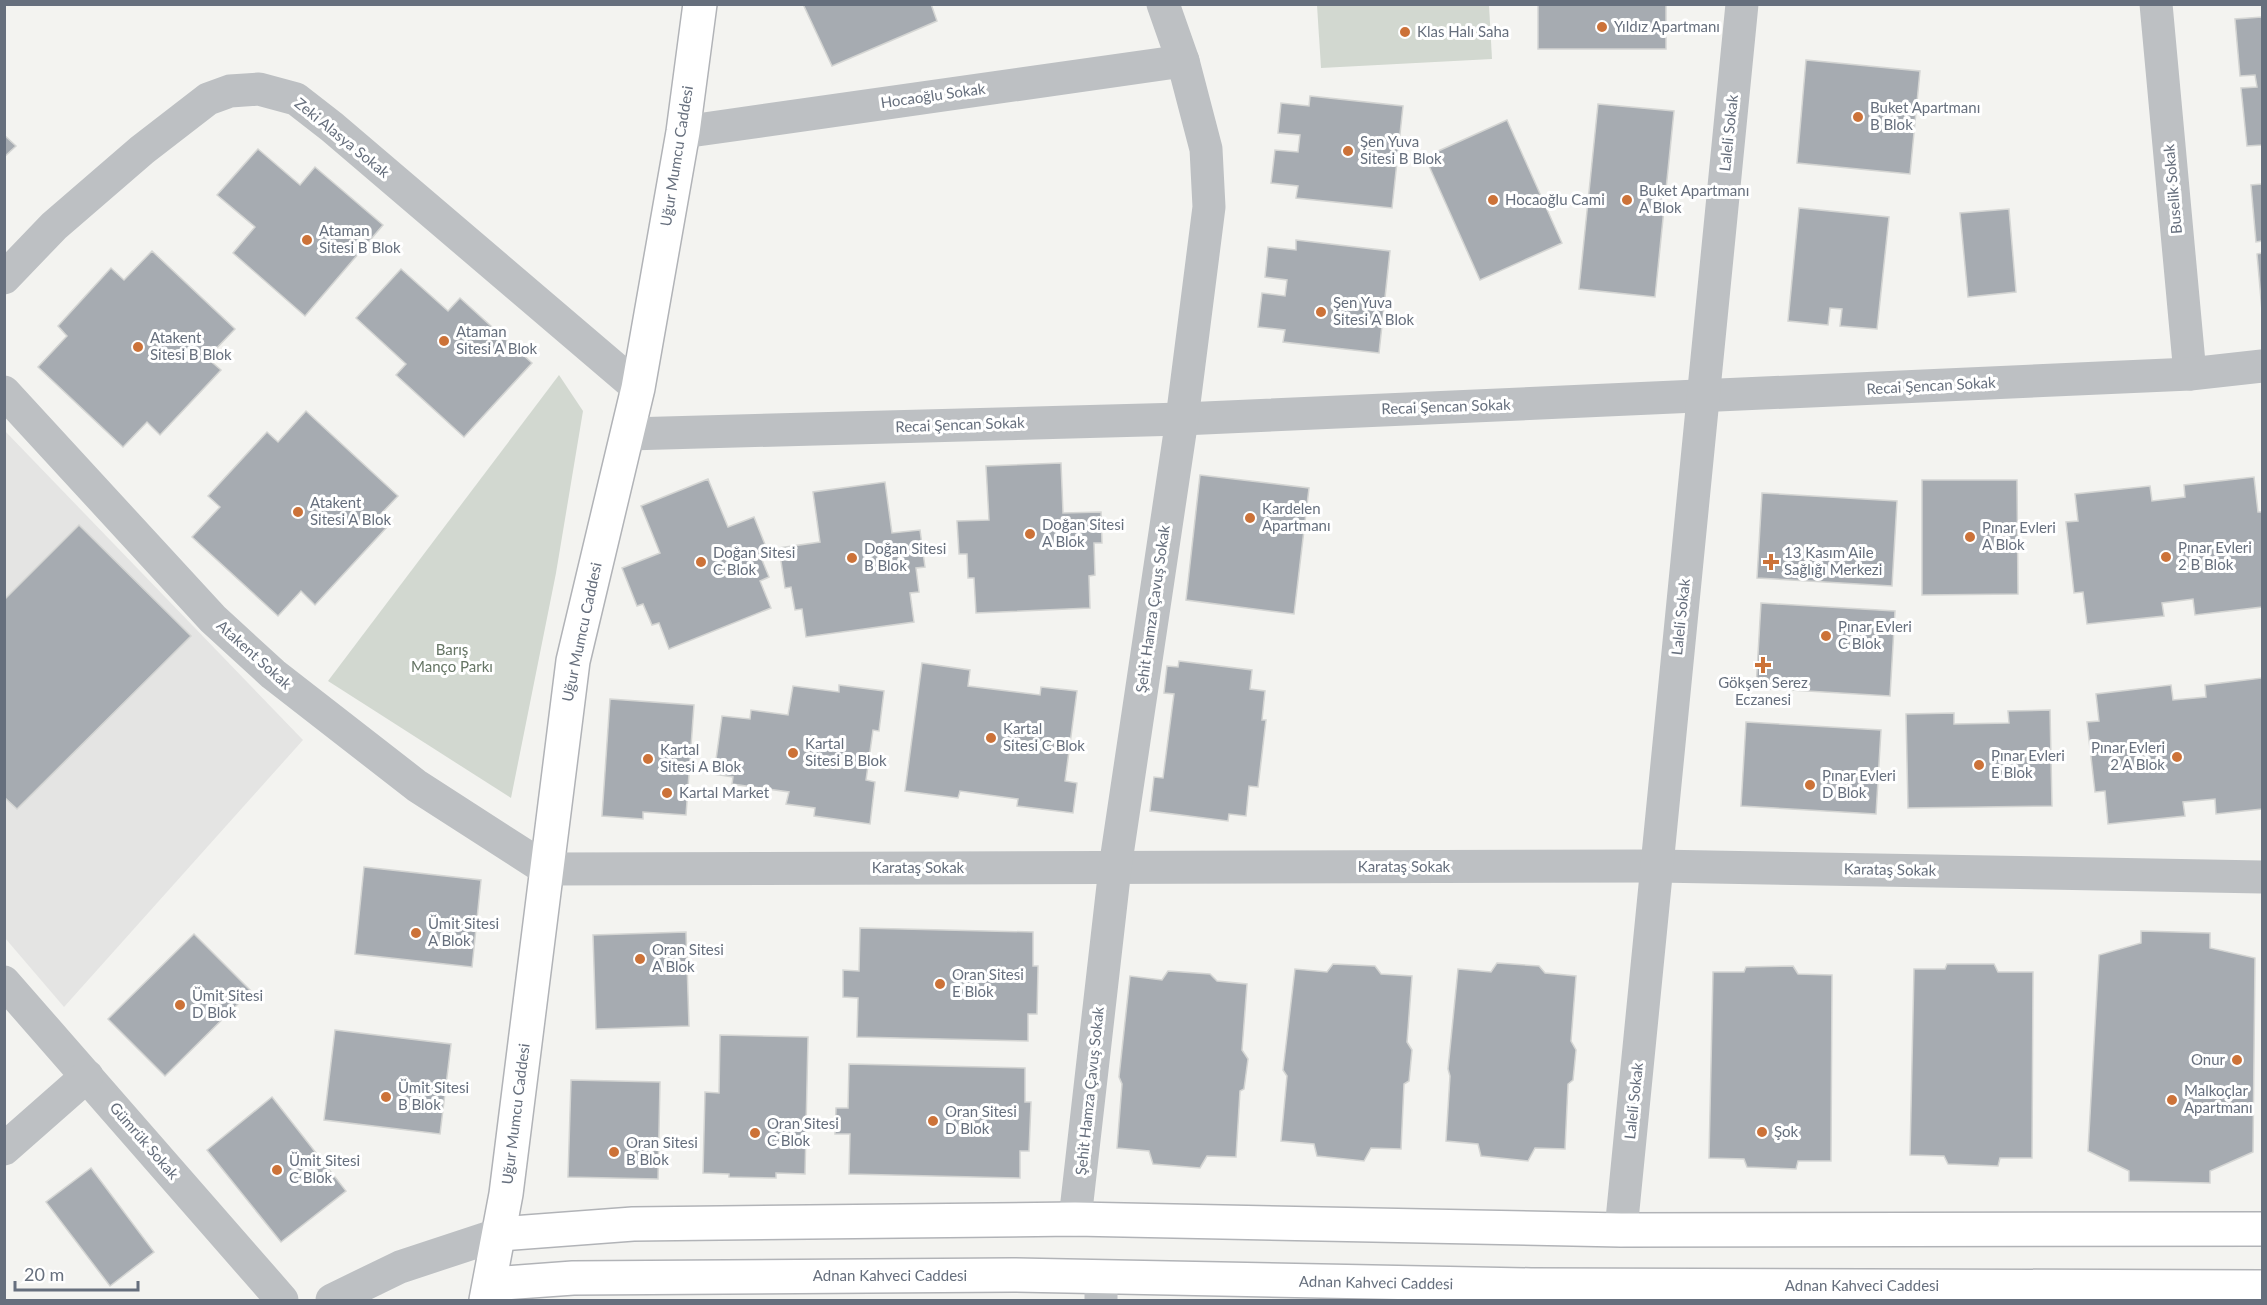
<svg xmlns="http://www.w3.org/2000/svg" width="2267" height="1305" font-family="Lato,sans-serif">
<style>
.built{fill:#e4e4e3}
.green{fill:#d2d8d0}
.building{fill:#a6abb1;stroke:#d4d5d3;stroke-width:1.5}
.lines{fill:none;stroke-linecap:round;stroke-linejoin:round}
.major-casing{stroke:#b1b3b7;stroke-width:36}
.minor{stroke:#bdc0c3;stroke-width:33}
.major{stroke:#fff;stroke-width:33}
.poi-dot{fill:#cc7238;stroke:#fff;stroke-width:2}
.labels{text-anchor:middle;stroke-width:6;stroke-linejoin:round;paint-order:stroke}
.poi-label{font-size:15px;fill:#666f7d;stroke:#fff;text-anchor:start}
.street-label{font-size:15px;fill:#666f7d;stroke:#fff}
.park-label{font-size:15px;fill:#657564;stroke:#fff}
</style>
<rect width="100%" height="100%" fill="#f3f3f0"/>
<polygon class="built" points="4,430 303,740 64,1007 5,938"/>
<g class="green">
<polygon points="1317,5 1489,5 1492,59 1321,68"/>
<polygon points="559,375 583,411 556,573 511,798 328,681"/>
</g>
<g class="building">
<polygon points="803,4 931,4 937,21 832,66"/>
<rect x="1538" y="4" width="128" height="45"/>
<polygon points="2262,17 2262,145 2247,146 2241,88 2257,87 2255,75 2240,76 2235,19"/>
<polygon points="1806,60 1920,71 1910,174 1797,163"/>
<polygon points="1310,96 1403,106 1392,208 1296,198 1298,186 1271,183 1275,150 1298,152 1300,135 1278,133 1281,103 1309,106"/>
<polygon points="1598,104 1674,111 1655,297 1579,289"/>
<polygon points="1507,120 1562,243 1480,280 1425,157"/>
<polygon points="4,135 16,146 4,157"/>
<polygon points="258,149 300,185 315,167 383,225 305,316 233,253 255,227 217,195"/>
<polygon points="2262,184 2262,241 2256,242 2251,185"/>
<polygon points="1799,208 1889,217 1877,329 1840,326 1842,309 1830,308 1828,325 1788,321"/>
<polygon points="2009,209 2016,292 1968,297 1960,213"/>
<polygon points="1296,240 1390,251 1379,353 1283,342 1285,330 1258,327 1262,293 1285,296 1287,280 1265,277 1268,247 1296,250"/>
<polygon points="152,251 235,329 207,358 221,370 160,435 147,422 123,447 38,367 67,336 58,326 111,268 124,280"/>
<polygon points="2262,253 2262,311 2257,254"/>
<polygon points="401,269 448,311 460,298 532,363 464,437 396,375 406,364 356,318"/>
<polygon points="306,411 398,496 377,518 387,527 315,605 301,591 278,616 192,537 220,507 208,496 267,432 278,442"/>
<polygon points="1061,463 1063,513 1101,512 1102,543 1094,543 1095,575 1089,576 1090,608 976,613 974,578 968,578 967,554 959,554 957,521 989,520 986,466"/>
<polygon points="1200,475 1309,488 1294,614 1186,600"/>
<polygon points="2254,477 2258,512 2262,512 2262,607 2195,615 2193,599 2162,603 2164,616 2087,624 2083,592 2074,593 2066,522 2078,521 2075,494 2150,486 2152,501 2185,497 2184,485"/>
<polygon points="708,479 728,527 754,517 768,552 760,555 769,577 760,581 771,608 669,649 659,623 652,625 643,604 637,606 622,568 660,553 641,506"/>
<polygon points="1922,480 2017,480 2018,594 1922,595"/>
<polygon points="885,482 892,533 920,530 925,567 916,568 919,592 910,593 914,622 806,637 802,609 795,610 791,587 785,588 779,548 820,542 813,492"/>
<polygon points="1762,493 1897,501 1892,586 1757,578"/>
<polygon points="79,525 191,636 17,809 4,797 4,600"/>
<polygon points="1761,603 1895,611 1890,696 1756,688"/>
<polygon points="1179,661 1252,670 1250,689 1265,691 1262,720 1266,720 1258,787 1249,786 1246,816 1229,814 1228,821 1150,811 1154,777 1163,778 1174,694 1164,693 1167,666 1178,667"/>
<polygon points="922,663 970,670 968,686 1040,695 1041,687 1077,691 1065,781 1077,783 1073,813 1017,806 1018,799 960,791 958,798 905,791"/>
<polygon points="2262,678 2262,809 2216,814 2215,799 2183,802 2185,816 2108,824 2105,791 2095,792 2087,722 2099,721 2096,694 2171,685 2173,700 2206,697 2205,685"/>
<polygon points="839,685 884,691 879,731 873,730 866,780 875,782 870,824 814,816 815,808 786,804 789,792 732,784 733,777 714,774 722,716 750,719 751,710 788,715 793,686 839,692"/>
<polygon points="610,699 694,705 686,815 643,812 643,819 602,816"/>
<polygon points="2050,710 2052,806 1908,808 1906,714 1954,713 1954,724 2009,723 2008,711"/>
<polygon points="1746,722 1881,730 1876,814 1741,806"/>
<polygon points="364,867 481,880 472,967 355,954"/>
<polygon points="860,928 1033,932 1033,966 1038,966 1037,1014 1028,1014 1028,1041 857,1037 858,998 843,997 843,970 859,971"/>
<polygon points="2141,931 2210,933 2210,948 2255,958 2253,1152 2210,1171 2210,1183 2129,1181 2129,1171 2088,1151 2099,955 2141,943"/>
<polygon points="686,932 689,1026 596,1029 593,935"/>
<polygon points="194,934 251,991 165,1076 108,1019"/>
<polygon points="1497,963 1539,966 1545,973 1576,976 1571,1041 1576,1050 1573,1080 1568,1084 1565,1149 1535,1148 1528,1161 1481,1156 1478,1144 1446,1141 1450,1076 1448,1069 1458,969 1491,972"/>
<polygon points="1333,964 1375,966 1381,974 1412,976 1407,1042 1412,1050 1409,1081 1404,1084 1401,1149 1371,1148 1364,1161 1317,1156 1314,1144 1281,1141 1287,1076 1283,1070 1295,969 1327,972"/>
<polygon points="1947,964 1994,964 1998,972 2033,972 2032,1158 2000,1158 1998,1166 1948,1164 1944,1156 1910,1155 1914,969 1945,969"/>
<polygon points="1793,966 1798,974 1832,975 1831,1161 1798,1161 1796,1169 1747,1167 1744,1159 1709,1158 1713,972 1744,972 1746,967"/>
<polygon points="1168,971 1210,974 1217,981 1247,984 1242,1050 1248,1059 1244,1089 1240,1091 1236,1157 1207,1156 1200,1168 1153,1164 1149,1151 1117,1148 1122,1084 1119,1077 1130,976 1162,980"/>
<polygon points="335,1030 451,1044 440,1134 324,1120"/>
<polygon points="720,1035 808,1037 805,1174 776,1173 776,1178 729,1177 729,1174 703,1173 705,1092 719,1093"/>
<polygon points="849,1064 1025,1068 1025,1102 1031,1102 1029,1151 1020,1151 1020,1178 849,1174 850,1134 835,1134 836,1108 848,1108"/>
<polygon points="571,1080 660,1082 658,1179 568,1177"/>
<polygon points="272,1097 346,1191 281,1242 207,1150"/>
<polygon points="91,1168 154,1252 110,1286 46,1202"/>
</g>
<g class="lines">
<defs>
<g id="major">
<polyline points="500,1234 633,1224 1075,1219 1621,1230 2262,1229"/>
<polyline points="490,1284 573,1278 1012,1275 1531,1285 2262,1287"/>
<polyline points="486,1300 506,1194 573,661 638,388 683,132 700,4"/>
</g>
</defs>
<use href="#major" class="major-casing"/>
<g class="minor">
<polyline points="2156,4 2190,374"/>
<polyline points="683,132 1183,61"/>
<polyline points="4,278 54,226 142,150 208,99 230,91 259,89 296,99 332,127 638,388"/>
<polyline points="4,392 213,619 273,674 417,786 546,869 1657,866 2262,877"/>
<polyline points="628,434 1182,419 2190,374 2262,366"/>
<polyline points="4,982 282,1300"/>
<polyline points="4,1149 87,1076"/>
<polyline points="1075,1219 1115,868 1182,419 1209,207 1206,149 1183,61 1163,4"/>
<polyline points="1621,1230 1742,4"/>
<polyline points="1101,1278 1101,1300"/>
<polyline points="332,1300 400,1267 500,1234"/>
</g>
<use href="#major" class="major"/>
</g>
<g class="poi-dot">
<circle cx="1602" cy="27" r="6"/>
<circle cx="1405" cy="32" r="6"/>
<circle cx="1858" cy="117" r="6"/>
<circle cx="1348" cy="151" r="6"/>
<circle cx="1493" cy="200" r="6"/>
<circle cx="1627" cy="200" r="6"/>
<circle cx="307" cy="240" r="6"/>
<circle cx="1321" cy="312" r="6"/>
<circle cx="444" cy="341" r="6"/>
<circle cx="138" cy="347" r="6"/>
<circle cx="298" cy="512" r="6"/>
<circle cx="1250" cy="518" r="6"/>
<circle cx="1030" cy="534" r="6"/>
<circle cx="1970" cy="537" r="6"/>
<circle cx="2166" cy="557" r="6"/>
<circle cx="852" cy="558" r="6"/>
<circle cx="701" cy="562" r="6"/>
<path d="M1768 553h6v6h6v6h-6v6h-6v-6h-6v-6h6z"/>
<circle cx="1826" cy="636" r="6"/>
<path d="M1760 656h6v6h6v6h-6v6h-6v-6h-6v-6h6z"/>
<circle cx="991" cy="738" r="6"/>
<circle cx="793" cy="753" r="6"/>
<circle cx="2177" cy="757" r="6"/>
<circle cx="648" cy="759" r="6"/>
<circle cx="1979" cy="765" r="6"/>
<circle cx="1810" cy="785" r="6"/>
<circle cx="667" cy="793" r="6"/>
<circle cx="416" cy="933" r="6"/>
<circle cx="640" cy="959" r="6"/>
<circle cx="940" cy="984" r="6"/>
<circle cx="180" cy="1005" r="6"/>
<circle cx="2237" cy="1060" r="6"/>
<circle cx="386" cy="1097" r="6"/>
<circle cx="2172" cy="1100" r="6"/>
<circle cx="933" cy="1121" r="6"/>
<circle cx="1762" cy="1132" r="6"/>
<circle cx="755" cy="1133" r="6"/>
<circle cx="614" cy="1152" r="6"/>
<circle cx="277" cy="1170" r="6"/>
</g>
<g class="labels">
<g class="poi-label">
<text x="1614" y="32">Yıldız Apartmanı</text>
<text x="1417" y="37">Klas Halı Saha</text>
<text x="1870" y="113">Buket Apartmanı<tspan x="1870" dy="17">B Blok</tspan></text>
<text x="1360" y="147">Şen Yuva<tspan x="1360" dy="17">Sitesi B Blok</tspan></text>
<text x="1639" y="196">Buket Apartmanı<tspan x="1639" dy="17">A Blok</tspan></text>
<text x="1505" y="205">Hocaoğlu Cami</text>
<text x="319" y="236">Ataman<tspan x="319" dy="17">Sitesi B Blok</tspan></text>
<text x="1333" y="308">Şen Yuva<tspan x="1333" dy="17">Sitesi A Blok</tspan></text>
<text x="456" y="337">Ataman<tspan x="456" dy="17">Sitesi A Blok</tspan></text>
<text x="150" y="343">Atakent<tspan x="150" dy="17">Sitesi B Blok</tspan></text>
<text x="310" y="508">Atakent<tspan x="310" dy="17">Sitesi A Blok</tspan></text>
<text x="1262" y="514">Kardelen<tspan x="1262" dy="17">Apartmanı</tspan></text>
<text x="1042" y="530">Doğan Sitesi<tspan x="1042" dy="17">A Blok</tspan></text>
<text x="1982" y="533">Pınar Evleri<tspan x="1982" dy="17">A Blok</tspan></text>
<text x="2178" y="553">Pınar Evleri<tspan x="2178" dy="17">2 B Blok</tspan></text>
<text x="864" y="554">Doğan Sitesi<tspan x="864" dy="17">B Blok</tspan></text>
<text x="713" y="558">Doğan Sitesi<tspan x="713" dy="17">C Blok</tspan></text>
<text x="1784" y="558">13 Kasım Aile<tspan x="1784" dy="17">Sağlığı Merkezi</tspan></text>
<text x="1838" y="632">Pınar Evleri<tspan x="1838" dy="17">C Blok</tspan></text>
<text x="1763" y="688" text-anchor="middle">Gökşen Serez<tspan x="1763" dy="17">Eczanesi</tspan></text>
<text x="1003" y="734">Kartal<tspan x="1003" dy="17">Sitesi C Blok</tspan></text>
<text x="805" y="749">Kartal<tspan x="805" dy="17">Sitesi B Blok</tspan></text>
<text x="2165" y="753" text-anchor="end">Pınar Evleri<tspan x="2165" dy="17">2 A Blok</tspan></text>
<text x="660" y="755">Kartal<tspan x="660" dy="17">Sitesi A Blok</tspan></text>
<text x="1991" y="761">Pınar Evleri<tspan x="1991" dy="17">E Blok</tspan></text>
<text x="1822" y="781">Pınar Evleri<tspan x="1822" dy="17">D Blok</tspan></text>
<text x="679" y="798">Kartal Market</text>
<text x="428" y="929">Ümit Sitesi<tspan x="428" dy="17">A Blok</tspan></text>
<text x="652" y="955">Oran Sitesi<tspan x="652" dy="17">A Blok</tspan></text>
<text x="952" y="980">Oran Sitesi<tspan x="952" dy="17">E Blok</tspan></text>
<text x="192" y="1001">Ümit Sitesi<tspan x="192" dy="17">D Blok</tspan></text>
<text x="2225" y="1065" text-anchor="end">Onur</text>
<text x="398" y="1093">Ümit Sitesi<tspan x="398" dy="17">B Blok</tspan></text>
<text x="2184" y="1096">Malkoçlar<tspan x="2184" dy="17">Apartmanı</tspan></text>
<text x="945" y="1117">Oran Sitesi<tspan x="945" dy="17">D Blok</tspan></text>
<text x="767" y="1129">Oran Sitesi<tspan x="767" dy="17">C Blok</tspan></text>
<text x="1774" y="1137">Şok</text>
<text x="626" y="1148">Oran Sitesi<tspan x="626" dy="17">B Blok</tspan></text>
<text x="289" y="1166">Ümit Sitesi<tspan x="289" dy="17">C Blok</tspan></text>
</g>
<g class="street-label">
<text transform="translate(933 96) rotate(-8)" y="5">Hocaoğlu Sokak</text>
<text transform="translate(1729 133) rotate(-84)" y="5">Laleli Sokak</text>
<text transform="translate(342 138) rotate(39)" y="5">Zeki Alasya Sokak</text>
<text transform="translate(677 156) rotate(-81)" y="5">Uğur Mumcu Caddesi</text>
<text transform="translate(2173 189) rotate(-95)" y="5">Buselik Sokak</text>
<text transform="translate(1931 386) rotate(-3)" y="5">Recai Şencan Sokak</text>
<text transform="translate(1446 407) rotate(-2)" y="5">Recai Şencan Sokak</text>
<text transform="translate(960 425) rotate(-2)" y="5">Recai Şencan Sokak</text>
<text transform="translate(1153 609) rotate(-82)" y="5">Şehit Hamza Çavuş Sokak</text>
<text transform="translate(1681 617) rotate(-84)" y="5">Laleli Sokak</text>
<text transform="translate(582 632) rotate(-78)" y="5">Uğur Mumcu Caddesi</text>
<text transform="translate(254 655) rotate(42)" y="5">Atakent Sokak</text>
<text x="1404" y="872">Karataş Sokak</text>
<text x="918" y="873">Karataş Sokak</text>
<text transform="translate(1890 870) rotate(1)" y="5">Karataş Sokak</text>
<text transform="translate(1090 1091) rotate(-84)" y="5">Şehit Hamza Çavuş Sokak</text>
<text transform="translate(1634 1101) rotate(-84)" y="5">Laleli Sokak</text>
<text transform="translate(516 1114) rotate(-83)" y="5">Uğur Mumcu Caddesi</text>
<text transform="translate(144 1141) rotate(49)" y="5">Gümrük Sokak</text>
<text x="890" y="1281">Adnan Kahveci Caddesi</text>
<text transform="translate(1376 1283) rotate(1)" y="5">Adnan Kahveci Caddesi</text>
<text x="1862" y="1291">Adnan Kahveci Caddesi</text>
</g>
<g class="park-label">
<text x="452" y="655">Barış<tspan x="452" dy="17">Manço Parkı</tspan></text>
</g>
</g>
<rect width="2267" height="1305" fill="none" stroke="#666f7d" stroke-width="12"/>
<path d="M15 1281v9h123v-9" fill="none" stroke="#666f7d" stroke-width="3"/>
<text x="24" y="1281" font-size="18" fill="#666f7d" stroke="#ffffff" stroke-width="4.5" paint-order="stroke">20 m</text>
</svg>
